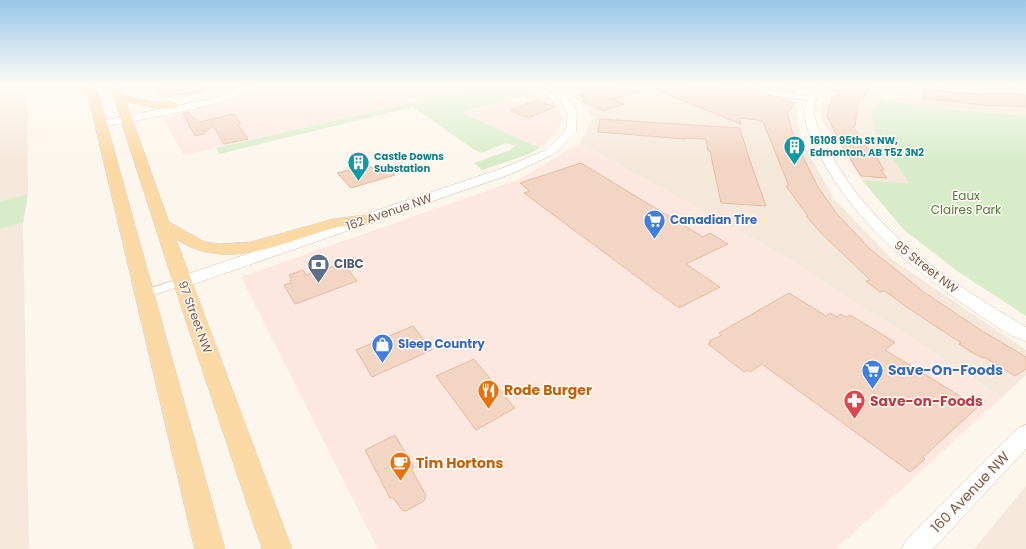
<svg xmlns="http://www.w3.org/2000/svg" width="1026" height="549" font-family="Poppins,sans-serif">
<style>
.residential{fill:#f5e8da}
.commercial{fill:#fde8e0}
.green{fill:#d8ecc9}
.building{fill:#f3d5c3;stroke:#e6bba3}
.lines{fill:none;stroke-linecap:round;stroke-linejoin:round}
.street-casing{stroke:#d1beb0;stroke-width:1}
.secondary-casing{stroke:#d6c0b0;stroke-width:1}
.primary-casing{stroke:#dad1cd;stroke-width:1}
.street{fill:#fff;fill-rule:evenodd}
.secondary{fill:#fff;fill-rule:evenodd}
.primary{fill:#fbd9a5;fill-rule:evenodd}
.labels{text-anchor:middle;stroke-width:3;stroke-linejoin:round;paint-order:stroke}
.far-culture-label{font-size:10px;font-weight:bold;fill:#0d838f;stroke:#fffaf3;text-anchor:start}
.park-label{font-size:12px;fill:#537a41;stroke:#fffaf3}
.street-label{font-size:12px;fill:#7a5c4d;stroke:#fffaf3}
.shop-label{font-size:12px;font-weight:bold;fill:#366cbe;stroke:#fffaf3;text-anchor:start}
.service-label{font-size:12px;font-weight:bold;fill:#4e5e75;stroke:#fffaf3;text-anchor:start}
.near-shop-label{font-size:14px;font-weight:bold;fill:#366cbe;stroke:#fffaf3;text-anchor:start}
.near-food-label{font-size:14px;font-weight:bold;fill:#c56008;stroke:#fffaf3;text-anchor:start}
.near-health-label{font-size:14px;font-weight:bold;fill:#be3a42;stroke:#fffaf3;text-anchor:start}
.near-street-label{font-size:14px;fill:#7a5c4d;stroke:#fffaf3}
</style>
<rect width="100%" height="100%" fill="#fdf6ec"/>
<g class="residential">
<polygon points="0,85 27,85 28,194 0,201"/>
<polygon points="568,85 743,85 797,100 796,109 800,138 834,199 893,260 1026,350 1026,375 1002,397 789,259 580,143 593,117 564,86"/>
<polygon points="839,85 886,85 881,99 871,111 875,132 909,183 862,180 841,146 822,121 821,106 828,94"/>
<polygon points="898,86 949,93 1026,95 1026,116 932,108 895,101"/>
<polygon points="23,223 29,549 0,549 0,229"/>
<polygon points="1026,486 1026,549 974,549"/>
</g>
<g class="commercial">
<polygon points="153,85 233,85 201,95 167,101 161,101"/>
<polygon points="266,85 490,85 184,155 163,118 241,97"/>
<polygon points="544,91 559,107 563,120 555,134 540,148 461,112"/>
<polygon points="580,143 789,259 1002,397 836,549 378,549 241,277 520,179"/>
</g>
<g class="green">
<polygon points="490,85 536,85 544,91 461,112 540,148 529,154 482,170 474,163 510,150 516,146 506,143 481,153 473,149 413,107 219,154 216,148"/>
<polygon points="881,99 932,108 1026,116 1026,316 957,271 904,230 862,180 909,183 875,132 871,111"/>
<polygon points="28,194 23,223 0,229 0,201"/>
</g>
<g class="building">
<polygon points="158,85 204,85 204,91 162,97"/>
<polygon points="611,85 679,85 698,91 719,85 735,85 765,96 768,95 785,99 782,100 794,103 787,114 795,141 818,187 837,214 870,249 924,292 979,329 1026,357 1026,369 1015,376 984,357 983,358 971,352 959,344 961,343 905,306 885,291 880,292 866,281 870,280 821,233 806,216 808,216 786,186 789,186 763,122 758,120 739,118 741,124 649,87 649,88 612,99 624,104 603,111 582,101 585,100 583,99 586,98 578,95"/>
<polygon points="782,85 804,85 793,93 775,90"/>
<polygon points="830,85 872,85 864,97 859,96 855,126 853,126 868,149 872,149 884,170 881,170 887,178 861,176 854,165 836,134 827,116 828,108 834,96 836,96 840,93 829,90"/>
<polygon points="945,85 1003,85 1009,88 971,88"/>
<polygon points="923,90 971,94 1024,94 1026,96 1026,107 991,105 993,106 936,100 923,98"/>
<polygon points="536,100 555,107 528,118 513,112 515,111 511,110"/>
<polygon points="188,112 199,122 234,114 241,124 238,125 248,139 224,144 213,126 203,134 195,136 183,113"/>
<polygon points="600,119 740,128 749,158 766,206 721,203 710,151 708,151 706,139 685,138 685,139 598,132"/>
<polygon points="581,163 703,237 710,233 728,244 686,264 720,287 679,308 524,193 530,191 520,183"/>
<polygon points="369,165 372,168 383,165 395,175 351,188 337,173"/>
<polygon points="343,263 357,281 295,304 284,285 291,283 290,281 292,280 289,275 303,270 306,275"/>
<polygon points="789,293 826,316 830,313 837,317 841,314 846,317 850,315 895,342 885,350 978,407 923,457 925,459 910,472 762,364 750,372 748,370 744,372 708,344 711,342 709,341 722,335 719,333"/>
<polygon points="413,326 432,350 372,377 356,350"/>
<polygon points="474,359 515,408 476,430 436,376"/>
<polygon points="395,435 413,466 412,470 426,495 424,501 406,511 402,510 393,498 390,498 365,450"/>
</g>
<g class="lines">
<defs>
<g id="street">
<polygon points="746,85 756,85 777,92 811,97 814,99 811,101 776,96"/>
<polygon points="904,85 928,85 971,89 1026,89 1026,93 971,93 907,87"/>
<polygon points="182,278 186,280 188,282 186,284 145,298 141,297 139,294 141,291"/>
</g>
<g id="secondary">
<path d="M244,85H256C238,105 131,121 101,127L96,124L101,121L215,98L232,92Z"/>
<polygon points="542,85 553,85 566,95 577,111 576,132 554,154 511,174 188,286 182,287 176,286 174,282 176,278 503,168 546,150 566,131 567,111 559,99"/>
<path d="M817,85H827C823,90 818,94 816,100C810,118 822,139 831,154C873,232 951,283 1026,327V341C1010,337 995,325 981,316C916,273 854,223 818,152C806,128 796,108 817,85Z"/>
<polygon points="1026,425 1026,449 933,549 902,549 906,540 1018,428"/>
</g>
<g id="primary">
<polygon points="86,85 96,85 225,549 195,549"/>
<path d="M110,85H120L124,95L155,102H173L179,105C171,114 137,104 126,102L169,222L205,242L219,244L251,242L333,219L365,215L376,216L378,219L376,222L370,224C358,225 345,225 334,228C282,242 227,273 176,239L292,549H262L173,282Z"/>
</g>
</defs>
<use href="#street" class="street-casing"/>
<use href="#secondary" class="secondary-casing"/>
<use href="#primary" class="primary-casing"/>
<use href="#street" class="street"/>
<use href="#secondary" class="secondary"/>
<use href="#primary" class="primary"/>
</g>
<linearGradient id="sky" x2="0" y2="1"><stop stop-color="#97c7e8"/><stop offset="0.52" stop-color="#fefbf6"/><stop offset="1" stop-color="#fefbf6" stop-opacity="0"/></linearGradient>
<rect width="1026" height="162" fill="url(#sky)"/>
<defs>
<symbol id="building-pin" viewBox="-11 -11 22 30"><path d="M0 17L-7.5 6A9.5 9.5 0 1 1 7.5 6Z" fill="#0f9aa8" stroke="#fffaf3"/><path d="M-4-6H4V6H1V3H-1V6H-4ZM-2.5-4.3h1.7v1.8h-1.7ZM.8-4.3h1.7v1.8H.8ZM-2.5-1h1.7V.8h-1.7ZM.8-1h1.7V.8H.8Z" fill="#fff"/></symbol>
<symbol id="supermarket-pin" viewBox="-11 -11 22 30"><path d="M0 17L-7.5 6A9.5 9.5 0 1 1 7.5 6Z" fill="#3f7fe0" stroke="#fffaf3"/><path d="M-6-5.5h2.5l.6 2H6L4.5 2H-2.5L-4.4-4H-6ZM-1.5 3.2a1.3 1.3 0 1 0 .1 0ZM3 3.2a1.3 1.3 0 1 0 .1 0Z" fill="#fff"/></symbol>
<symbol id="bank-pin" viewBox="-11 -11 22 30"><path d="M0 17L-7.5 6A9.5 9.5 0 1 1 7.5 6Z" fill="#5c6f8a" stroke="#fffaf3"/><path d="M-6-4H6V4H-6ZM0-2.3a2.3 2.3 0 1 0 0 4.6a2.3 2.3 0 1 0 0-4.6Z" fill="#fff"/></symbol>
<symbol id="shop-pin" viewBox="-11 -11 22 30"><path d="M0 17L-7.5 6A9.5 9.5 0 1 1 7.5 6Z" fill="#3f7fe0" stroke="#fffaf3"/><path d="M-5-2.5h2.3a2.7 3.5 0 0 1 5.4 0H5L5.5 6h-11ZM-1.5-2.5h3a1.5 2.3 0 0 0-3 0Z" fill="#fff"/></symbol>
<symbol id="restaurant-pin" viewBox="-11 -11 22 30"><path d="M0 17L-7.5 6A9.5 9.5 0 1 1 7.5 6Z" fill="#e8710a" stroke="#fffaf3"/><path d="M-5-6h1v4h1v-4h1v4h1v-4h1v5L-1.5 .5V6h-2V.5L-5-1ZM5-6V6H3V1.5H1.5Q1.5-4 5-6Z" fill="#fff"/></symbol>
<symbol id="pharmacy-pin" viewBox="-11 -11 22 30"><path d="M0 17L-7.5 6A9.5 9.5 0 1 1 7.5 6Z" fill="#e0444e" stroke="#fffaf3"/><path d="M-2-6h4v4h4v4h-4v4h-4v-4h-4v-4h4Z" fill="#fff"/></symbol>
<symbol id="cafe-pin" viewBox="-11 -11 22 30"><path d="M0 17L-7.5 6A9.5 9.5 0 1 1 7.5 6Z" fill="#e8710a" stroke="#fffaf3"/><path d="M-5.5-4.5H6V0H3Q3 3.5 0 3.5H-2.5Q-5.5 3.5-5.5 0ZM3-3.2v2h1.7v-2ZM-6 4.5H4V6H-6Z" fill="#fff"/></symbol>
</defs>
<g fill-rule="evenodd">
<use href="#building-pin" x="782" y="134" width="25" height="34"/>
<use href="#building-pin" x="346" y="150" width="25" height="34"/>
<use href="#supermarket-pin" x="642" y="208" width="25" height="34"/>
<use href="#bank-pin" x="306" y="252" width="25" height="34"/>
<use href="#shop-pin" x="370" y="332" width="25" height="34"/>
<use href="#supermarket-pin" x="860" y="358" width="25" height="34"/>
<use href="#restaurant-pin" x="476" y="378" width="25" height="34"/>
<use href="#pharmacy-pin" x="842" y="388" width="25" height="34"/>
<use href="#cafe-pin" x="388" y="450" width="25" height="34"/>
</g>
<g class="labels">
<g class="far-culture-label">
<text x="810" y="144">16108 95th St NW,<tspan x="810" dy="12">Edmonton, AB T5Z 3N2</tspan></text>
<text x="374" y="160">Castle Downs<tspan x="374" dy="12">Substation</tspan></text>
</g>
<g class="park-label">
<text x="966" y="200">Eaux<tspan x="966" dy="14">Claires Park</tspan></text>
</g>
<g class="street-label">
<text transform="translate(389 212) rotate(-19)" y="4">162 Avenue NW</text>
<text transform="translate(926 267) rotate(38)" y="4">95 Street NW</text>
<text transform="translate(195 317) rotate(70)" y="4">97 Street NW</text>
</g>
<g class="shop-label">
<text x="670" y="224">Canadian Tire</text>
<text x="398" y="348">Sleep Country</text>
</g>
<g class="service-label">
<text x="334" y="268">CIBC</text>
</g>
<g class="near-shop-label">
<text x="888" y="375">Save-On-Foods</text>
</g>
<g class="near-food-label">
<text x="504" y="395">Rode Burger</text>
<text x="416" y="468">Tim Hortons</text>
</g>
<g class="near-health-label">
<text x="870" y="406">Save-on-Foods</text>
</g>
<g class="near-street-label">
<text transform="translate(970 492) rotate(-46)" y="5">160 Avenue NW</text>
</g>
</g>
</svg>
